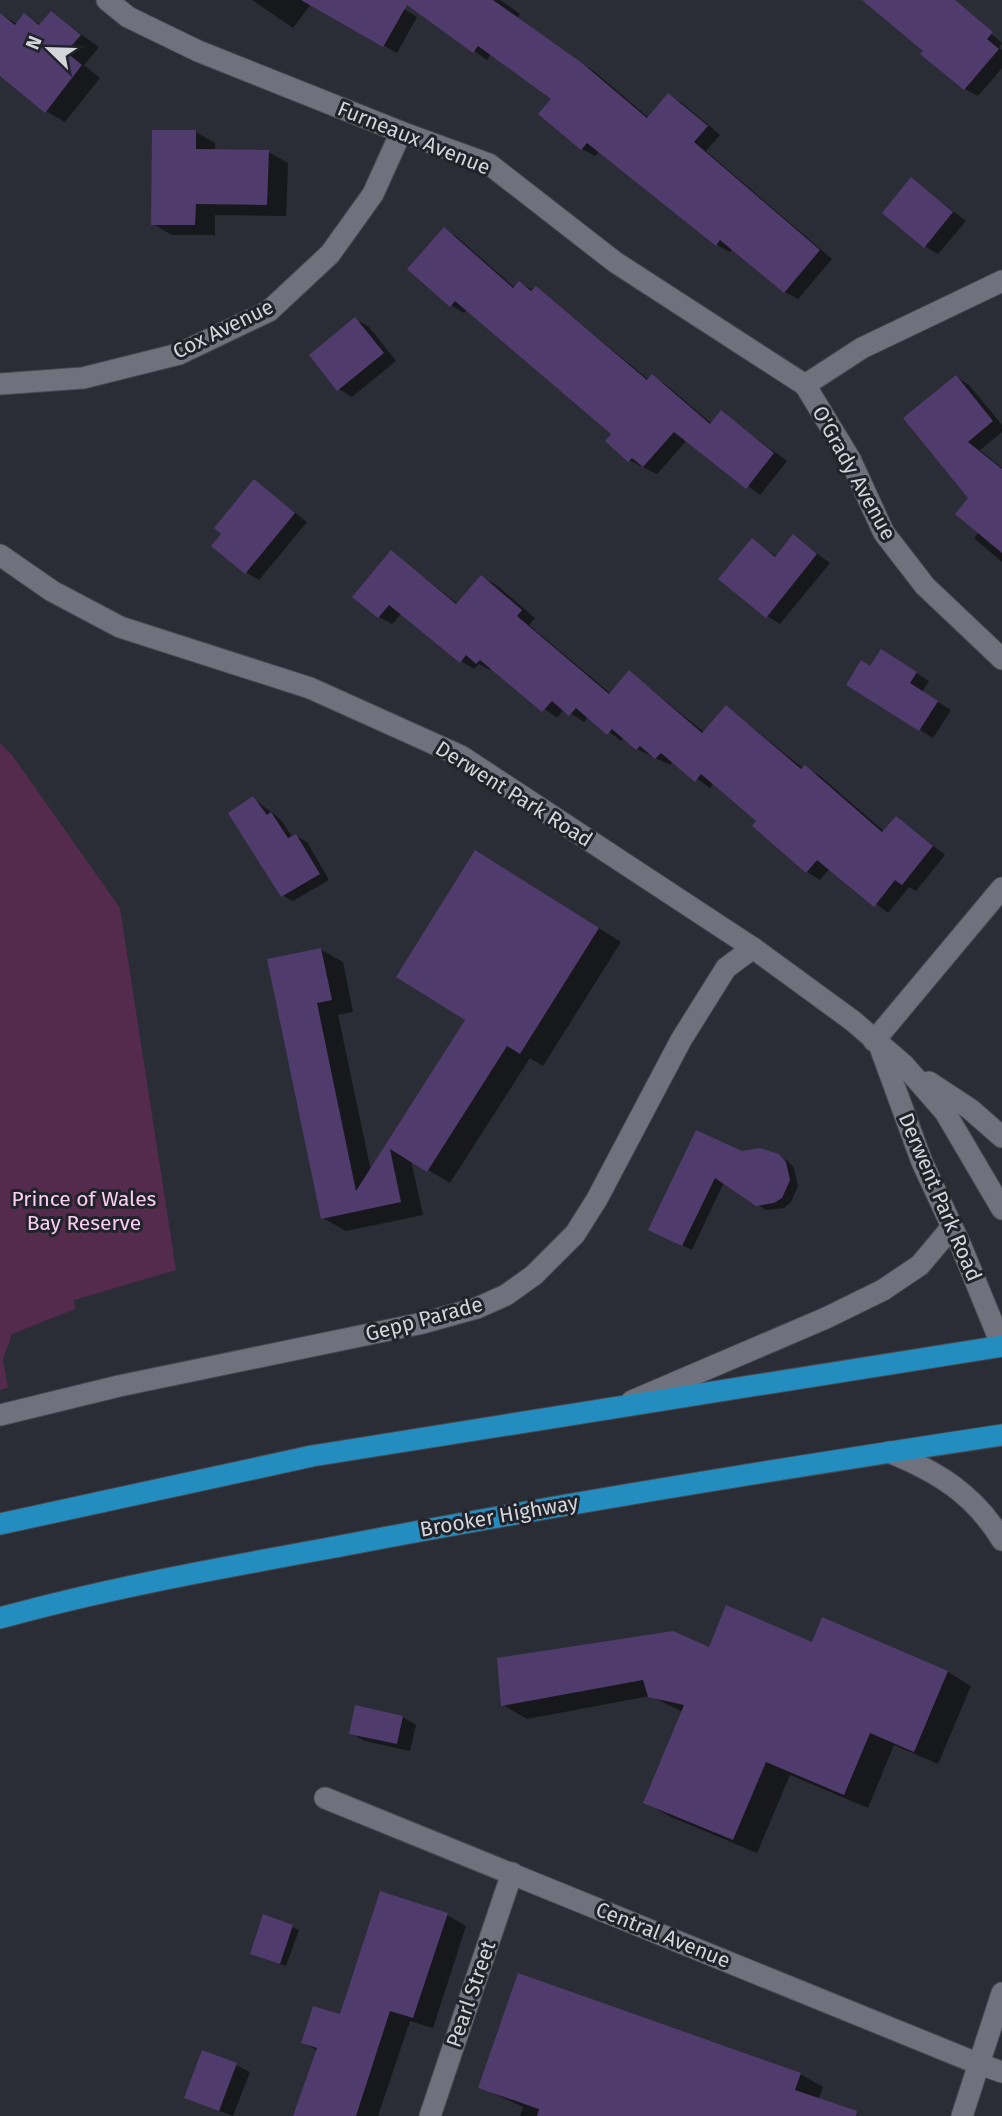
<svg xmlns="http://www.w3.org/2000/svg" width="1002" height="2116" font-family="'Fira Sans',sans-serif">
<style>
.green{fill:#542b4c}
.shadow{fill:#0007}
.building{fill:#503b6d}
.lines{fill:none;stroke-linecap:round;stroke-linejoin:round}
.minor-casing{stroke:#494b52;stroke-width:23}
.tertiary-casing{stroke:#494b52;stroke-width:23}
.trunk-casing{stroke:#494b52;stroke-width:23}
.minor{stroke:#6f727c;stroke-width:21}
.tertiary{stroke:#6f727c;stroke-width:21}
.trunk{stroke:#238dbf;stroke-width:21}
.labels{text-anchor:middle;stroke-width:6;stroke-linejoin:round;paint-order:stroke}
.street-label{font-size:21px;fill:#d3d5db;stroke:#21232b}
.park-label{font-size:21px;fill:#fdcef2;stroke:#21232b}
</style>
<rect width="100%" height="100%" fill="#2a2d35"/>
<polygon class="green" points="0,743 12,755 120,908 176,1270 74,1300 75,1309 12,1334 3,1359 8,1388 0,1390"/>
<g class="shadow">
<polygon points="252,0 389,0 417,17 397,53 311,4 293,28"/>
<polygon points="443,0 500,0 520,14 517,18 596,73 649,118 668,95 682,103 720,135 706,151 832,259 798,299 785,292 733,248 730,252 717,245 599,152 595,156 582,149 554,99 491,54 487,60 429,19"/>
<polygon points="865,0 951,0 1002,43 999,48 1002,50 1002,68 978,96 965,89 925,50"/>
<polygon points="51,13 99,47 84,65 100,78 65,122 46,111 0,74 0,14 17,24 25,15 41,25"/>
<polygon points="196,132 215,143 215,151 268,152 288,163 286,216 215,215 215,235 172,235 153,224"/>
<polygon points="911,179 966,221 938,254 925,246"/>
<polygon points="444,229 457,237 515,288 519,283 548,297 649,380 652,376 665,384 712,424 721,413 787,461 760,495 687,440 657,474 629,460 614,434 467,309 464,313 451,305"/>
<polygon points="355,319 369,327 396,361 352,397 339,389"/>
<polygon points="956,377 969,385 1002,425 1002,432 980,450 1002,468 1002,562 974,538 979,532 971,498"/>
<polygon points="254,481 307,522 259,580 246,572 224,534"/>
<polygon points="793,536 830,563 780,624 767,616 752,540 777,557"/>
<polygon points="391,552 458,604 481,577 495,584 535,618 529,625 611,694 630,672 705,733 727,707 804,769 805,767 819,775 885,832 897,818 945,855 916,891 909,887 888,913 830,868 820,880 807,872 759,821 714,783 710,788 673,761 670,765 637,749 624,737 621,741 588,716 584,722 564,709 557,718 492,668 490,670 479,664 474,669 461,661 402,613 392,624 379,617 354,596"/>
<polygon points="894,659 929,681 922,692 951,710 933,738 848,684 871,668"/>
<polygon points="253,798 281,820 293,838 296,836 307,842 329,880 293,901 282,895"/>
<polygon points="498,866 621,942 543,1066 530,1058 450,1183 411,1160 423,1215 346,1231 323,1218 269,960 320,949 343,962 353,1012 338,1015 371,1171 467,1019"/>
<polygon points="742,1153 778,1156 788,1161 794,1168 798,1186 791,1202 784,1208 766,1210 724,1182 692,1250 651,1229"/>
<polygon points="823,1620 948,1672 971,1686 938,1764 894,1745 868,1808 790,1775 757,1853 669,1816 645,1802 683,1712 650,1696 527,1719 503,1705 710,1649 813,1644"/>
<polygon points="356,1707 403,1717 416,1725 410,1751 365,1741 351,1733"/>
<polygon points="447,1915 466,1926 433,2028 410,2021 378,2116 295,2116 318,2051 303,2042 341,2016"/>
<polygon points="292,1927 299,1930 286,1966 258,1956"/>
<polygon points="236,2065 250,2072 233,2116 186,2098"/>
<polygon points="800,2074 823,2087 818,2100 858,2116 520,2116 523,2107 480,2087"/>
</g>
<g class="building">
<polygon points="301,0 493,0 582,63 647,118 668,93 708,126 694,142 820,250 784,293 720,240 716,246 587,143 581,150 538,114 551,99 478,46 473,53 407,5 383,47"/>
<polygon points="862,0 955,0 993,32 987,39 999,49 964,90 920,54 923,51"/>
<polygon points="51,11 81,35 66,52 82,65 45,113 0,76 0,13 15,25 24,13 39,25"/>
<polygon points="152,130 196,130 196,149 269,150 267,205 196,204 195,225 151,225"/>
<polygon points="911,177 953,212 924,248 882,213"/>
<polygon points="444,227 513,288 519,281 531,291 536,286 647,380 652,374 710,424 721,410 774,453 746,489 674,432 643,467 632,458 628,462 605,441 611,434 455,301 450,307 407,269"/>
<polygon points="355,317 384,353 337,391 309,355"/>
<polygon points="956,375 993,421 968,442 1002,469 1002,553 955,514 968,498 903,418"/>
<polygon points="254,479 295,513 245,574 211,546 221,534 214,528"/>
<polygon points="793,534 817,554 766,618 718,579 752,538 775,557"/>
<polygon points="391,550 456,604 481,575 522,610 517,616 609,694 629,670 702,733 726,705 801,769 805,765 882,832 896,816 933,846 902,885 895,880 874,907 817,860 806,873 752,826 756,821 701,774 695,782 661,753 655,759 640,746 636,750 612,729 607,735 576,708 569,716 552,701 542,712 480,660 476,664 466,655 460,663 389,605 378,618 352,597"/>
<polygon points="881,649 917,672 910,683 938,701 919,731 846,685 861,660 870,666"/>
<polygon points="253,796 267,815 271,812 288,838 296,834 320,874 281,897 228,813"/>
<polygon points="475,850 599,928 520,1054 507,1046 427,1172 390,1149 401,1202 321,1219 267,959 321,948 332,1000 317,1003 356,1191 465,1020 396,977"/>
<polygon points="696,1130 742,1151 760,1148 779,1154 786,1162 790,1180 782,1198 774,1203 756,1206 715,1178 682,1246 648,1230"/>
<polygon points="726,1605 812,1642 822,1617 948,1671 914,1752 870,1733 844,1795 766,1762 733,1840 643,1803 684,1705 648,1697 643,1680 501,1706 497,1658 673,1631 709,1647"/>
<polygon points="355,1705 403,1716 397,1744 349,1734"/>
<polygon points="380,1891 448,1913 413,2018 390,2011 356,2116 293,2116 317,2048 301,2043 313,2006 340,2014"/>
<polygon points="263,1914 293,1925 280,1964 250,1954"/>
<polygon points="518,1973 801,2073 795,2090 857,2111 856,2116 537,2116 539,2109 478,2088"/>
<polygon points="202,2050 237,2063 219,2111 184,2098"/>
</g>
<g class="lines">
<defs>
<g id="minor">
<polyline points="107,0 128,17 198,51 401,132 489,164 615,262 805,385"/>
<polyline points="1002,281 862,348 805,385 850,459 884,533 925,586 1002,659"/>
<polyline points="0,384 83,378 179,354 269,311 330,254 373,194 401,132"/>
<polyline points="874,1041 1002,888"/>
<polyline points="0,1415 119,1386 423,1323 477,1308 506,1295 534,1275 575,1234 597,1199 681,1040 726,968 753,948"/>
<polyline points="325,1798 979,2064"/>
<polyline points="430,2116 512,1873"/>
</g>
<g id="tertiary">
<polyline points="0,555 52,591 120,627 310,688 461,756 753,948 853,1021 904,1065 945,1112 1002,1209"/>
<polyline points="880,1047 922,1162 961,1246 1002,1346"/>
<polyline points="929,1082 970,1109 1002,1137"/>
<polyline points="632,1401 826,1318 883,1290 920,1265 952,1227"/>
<path d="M889,1452C938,1472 974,1494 1002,1540"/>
<polyline points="979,2064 1002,2072"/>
<polyline points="962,2116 1002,1993"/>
</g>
<g id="trunk">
<polyline points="0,1524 312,1456 1002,1346"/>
<path d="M0,1618C115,1586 233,1566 351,1544C567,1503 784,1468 1002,1435"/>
</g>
</defs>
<use href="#minor" class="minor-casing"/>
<use href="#tertiary" class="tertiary-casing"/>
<use href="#trunk" class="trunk-casing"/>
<use href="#minor" class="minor"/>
<use href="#tertiary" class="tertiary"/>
<use href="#trunk" class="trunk"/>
</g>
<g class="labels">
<g class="street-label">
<text transform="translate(414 138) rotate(22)" y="7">Furneaux Avenue</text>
<text transform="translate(223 329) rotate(-26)" y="7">Cox Avenue</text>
<text transform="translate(854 473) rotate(61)" y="7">O'Grady Avenue</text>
<text transform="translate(514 794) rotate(32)" y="7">Derwent Park Road</text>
<text transform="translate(940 1197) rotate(67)" y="7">Derwent Park Road</text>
<text transform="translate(424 1319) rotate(-15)" y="7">Gepp Parade</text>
<text transform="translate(499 1516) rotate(-10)" y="7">Brooker Highway</text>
<text transform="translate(663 1935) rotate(22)" y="7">Central Avenue</text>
<text transform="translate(471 1994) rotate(-71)" y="7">Pearl Street</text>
</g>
<g class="park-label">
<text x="84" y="1206">Prince of Wales<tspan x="84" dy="24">Bay Reserve</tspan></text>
</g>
</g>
<g transform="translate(49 49) rotate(293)" stroke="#21232b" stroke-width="5" paint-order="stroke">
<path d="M0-5L12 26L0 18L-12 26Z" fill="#d3d5db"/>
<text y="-10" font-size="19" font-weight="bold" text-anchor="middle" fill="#d3d5db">N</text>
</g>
</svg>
